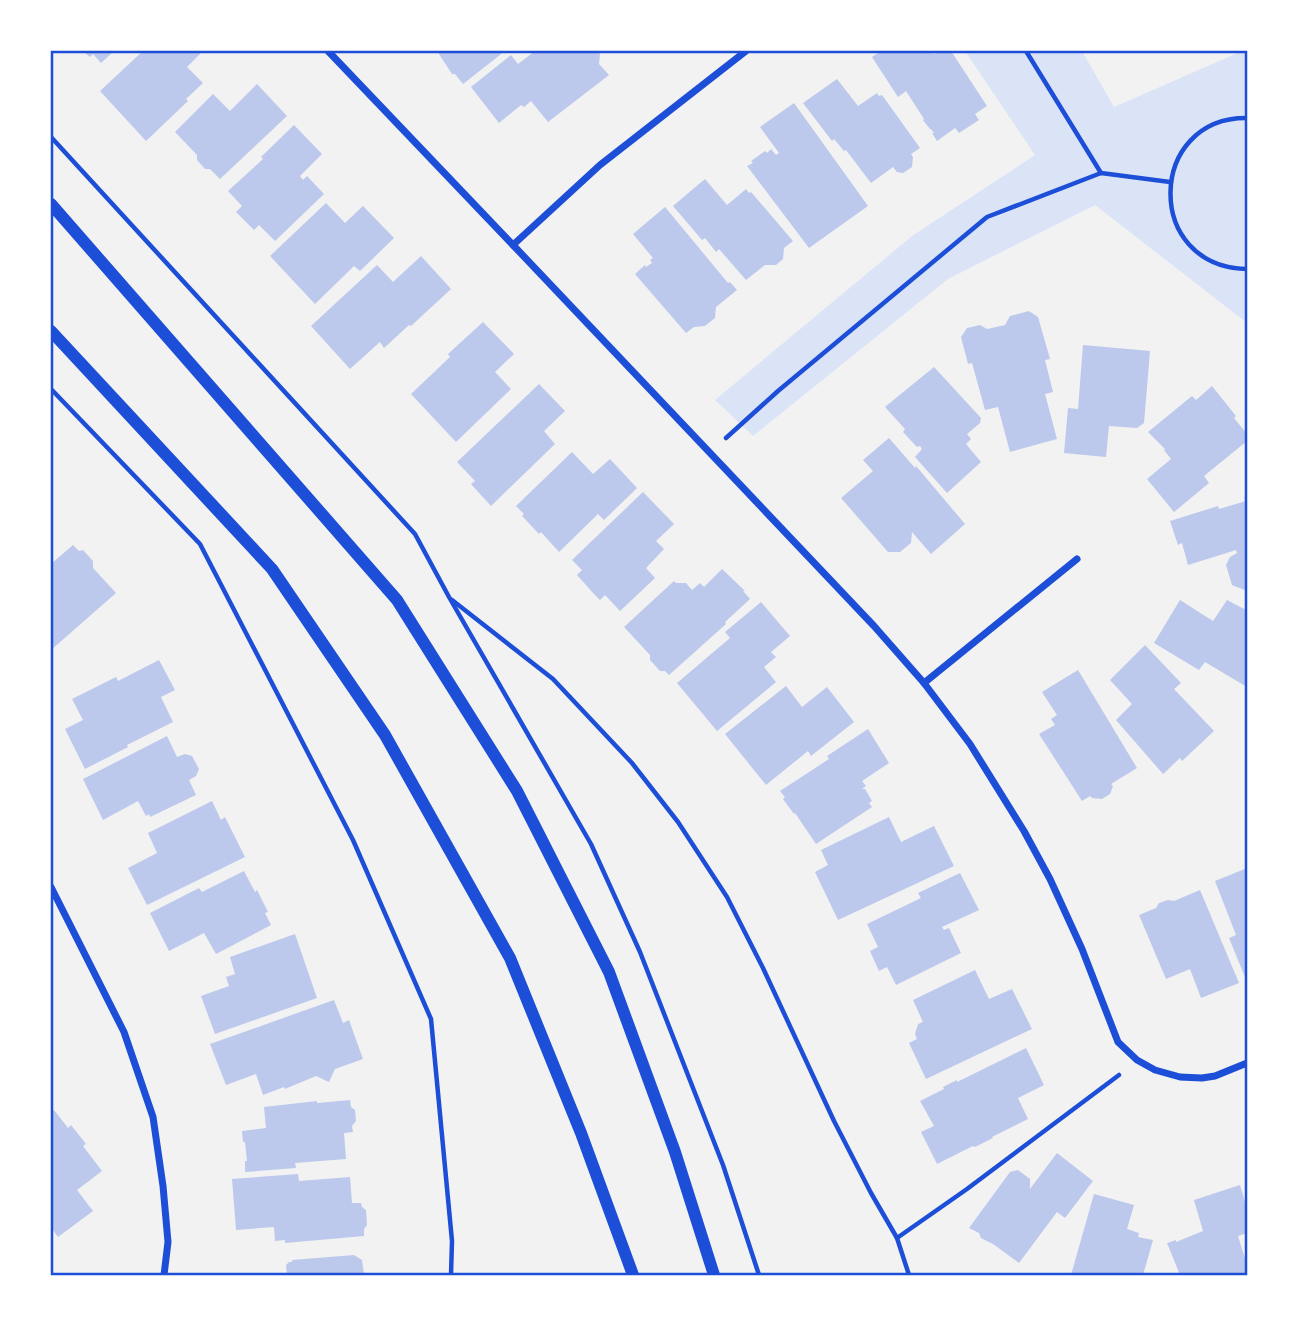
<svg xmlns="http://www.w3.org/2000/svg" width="1298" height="1326" font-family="'Libre Baskerville',serif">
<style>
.green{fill:#dbe4f7}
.building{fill:#bdc9ec}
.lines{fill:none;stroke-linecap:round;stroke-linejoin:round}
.path{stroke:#1d4ed8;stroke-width:4.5}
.minor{stroke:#1d4ed8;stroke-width:7}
.tertiary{stroke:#1d4ed8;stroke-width:12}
.neatline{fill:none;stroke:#1d4ed8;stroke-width:2.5}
</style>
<rect width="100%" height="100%" fill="#f2f2f2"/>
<polygon class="green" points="965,51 1082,51 1114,107 1242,51 1247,51 1247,323 1095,205 948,279 753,436 715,400 912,236 1035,155"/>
<g class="building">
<polygon points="83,51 114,51 101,63 93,54 90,57"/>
<polygon points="143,51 203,51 187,67 203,83 186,99 188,101 146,141 100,91"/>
<polygon points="437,51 505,51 463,84 455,74 452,74"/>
<polygon points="535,51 598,51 600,54 599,64 609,75 548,122 531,101 524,107 521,105 499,123 471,87 511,55 518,64"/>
<polygon points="881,51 919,51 920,52 922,51 931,51 934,54 939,51 951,51 987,106 975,114 979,120 959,133 955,128 937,141 932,133 934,133 931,129 930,129 923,120 924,119 906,91 898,97 872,57"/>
<polygon points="837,79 858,106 877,93 879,96 882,95 920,148 911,154 913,157 912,167 903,173 897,172 893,167 871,183 846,150 844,151 834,139 832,141 803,103"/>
<polygon points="257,84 287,116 220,179 210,169 205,169 197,160 197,155 175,132 213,94 230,111"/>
<polygon points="794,103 868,206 809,248 747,166 753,163 751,161 765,151 767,153 771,149 776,155 779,153 760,127"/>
<polygon points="294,125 322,154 300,176 303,180 307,176 324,194 275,241 259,225 254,230 236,212 242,206 228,191 263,159 261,157"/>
<polygon points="705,179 727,205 746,189 749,193 751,192 793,241 784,248 783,259 776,265 765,265 746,280 719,249 716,252 705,238 702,240 673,206"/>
<polygon points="326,203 345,223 363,206 394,238 360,271 354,266 315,304 270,256"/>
<polygon points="665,207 728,283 730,282 737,290 716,307 715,318 705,326 694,327 686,333 635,274 645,265 646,267 652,263 650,260 653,258 633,234"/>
<polygon points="421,256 451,289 411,326 409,325 384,348 380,342 350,369 311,326 377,265 393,282"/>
<polygon points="1029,311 1038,317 1050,359 1045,360 1053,392 1045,394 1057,439 1010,452 998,407 985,410 972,363 968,364 961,337 967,328 980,325 987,329 1005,325 1010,316"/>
<polygon points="483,322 514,354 495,372 511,389 456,442 411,394 450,357 448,354"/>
<polygon points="1083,345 1150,351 1144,423 1137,428 1109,426 1106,457 1064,453 1068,408 1078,409"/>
<polygon points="934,367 981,418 980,423 967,434 971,439 966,444 981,462 947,493 915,457 922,449 920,446 917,447 903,432 905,429 885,407"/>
<polygon points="539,384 565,411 544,431 555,444 491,506 471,484 475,481 457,462"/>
<polygon points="1212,386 1236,416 1234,418 1247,434 1247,441 1204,476 1209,483 1174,512 1147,479 1171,459 1164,450 1165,449 1148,432 1192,396 1196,400"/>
<polygon points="889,438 915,468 916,466 965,524 931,554 912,532 911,543 900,552 888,552 841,498 873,471 863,460"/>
<polygon points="572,452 593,474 610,459 637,488 604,520 598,514 559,552 541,532 539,534 524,518 522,516 524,514 516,506"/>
<polygon points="643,492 674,524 656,541 664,549 646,568 655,578 620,611 605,595 600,600 594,594 577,575 582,570 572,560"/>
<polygon points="1247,496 1247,591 1232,585 1226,565 1230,557 1237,553 1236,550 1188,565 1182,543 1178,545 1170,521 1218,506 1219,509 1246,501 1244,497"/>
<polygon points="73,545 79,551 83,550 93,561 93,568 116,593 51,650 51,564"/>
<polygon points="722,569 745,591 743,591 750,599 725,622 726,624 669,675 665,671 660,671 650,660 650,655 624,627 674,581 676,583 686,583 692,590 700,583 704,587"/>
<polygon points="1180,600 1213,621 1227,600 1244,609 1247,608 1247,687 1205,662 1199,670 1154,643"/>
<polygon points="761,602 790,636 771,652 776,657 764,667 776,682 717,731 677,683 730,638 725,632"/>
<polygon points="1145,645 1181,683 1174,689 1214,731 1182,761 1180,758 1163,774 1116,720 1132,704 1110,680"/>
<polygon points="159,660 175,690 161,697 173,722 127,745 128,747 85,769 65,729 83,720 72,699 116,677 118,681"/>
<polygon points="1078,670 1137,768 1111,784 1113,786 1110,794 1102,799 1092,798 1090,796 1082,801 1039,734 1055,725 1051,719 1057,715 1042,692"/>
<polygon points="786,686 802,707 827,687 854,722 811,756 808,751 766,785 725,734"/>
<polygon points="868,729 889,763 862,781 866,786 862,789 865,789 872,801 869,803 872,807 816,844 795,813 794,814 783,799 785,797 780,791 829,759 827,756"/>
<polygon points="167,736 177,757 185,754 192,756 199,769 196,776 189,780 196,795 150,817 149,814 146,816 138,801 103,820 83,779"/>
<polygon points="212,801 221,820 225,817 245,857 147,905 128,868 157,853 148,833"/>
<polygon points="889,817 901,842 934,826 954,866 838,920 815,872 828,865 821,850"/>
<polygon points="1247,868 1247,982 1229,938 1236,935 1215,881"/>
<polygon points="244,871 255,892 257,890 268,912 265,913 271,925 216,954 204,933 169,951 150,913 199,888 202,892"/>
<polygon points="960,873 979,910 942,927 944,930 949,928 961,953 896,985 887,967 879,971 870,951 878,947 867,924 921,898 918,893"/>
<polygon points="1200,890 1239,983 1201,998 1190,969 1166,979 1139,915 1156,908 1159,903 1168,900 1174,901"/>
<polygon points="295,934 317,998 215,1034 201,996 229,986 226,977 235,974 230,957"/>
<polygon points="975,970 989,999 1012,989 1032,1029 926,1079 909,1043 917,1039 915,1034 918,1024 923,1022 913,1000"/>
<polygon points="334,1000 343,1023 349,1020 363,1059 335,1069 329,1082 316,1076 285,1089 284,1087 263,1095 256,1074 226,1085 210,1044"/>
<polygon points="1026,1048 1044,1085 1018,1098 1028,1119 992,1137 993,1138 975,1147 973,1146 937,1164 921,1132 934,1126 920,1101 944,1089 943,1087 957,1080 957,1082"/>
<polygon points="350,1100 351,1107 355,1110 356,1121 352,1126 353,1132 344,1133 346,1159 295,1163 296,1168 245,1172 245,1161 247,1161 245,1142 243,1142 242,1131 266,1128 264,1107 317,1101 317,1103"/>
<polygon points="54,1110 68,1128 71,1125 86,1144 83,1146 102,1171 77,1190 93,1211 58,1237 51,1227 51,1113"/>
<polygon points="1057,1153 1093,1181 1065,1218 1057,1212 1019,1263 993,1244 981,1238 979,1233 969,1228 1010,1172 1018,1170 1030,1179 1030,1189"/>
<polygon points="298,1174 299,1181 350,1177 352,1203 361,1203 362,1207 366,1210 367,1225 364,1229 364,1236 285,1243 285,1240 275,1241 274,1227 236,1230 232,1179"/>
<polygon points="1240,1185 1247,1209 1247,1233 1238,1236 1247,1265 1247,1275 1180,1275 1167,1243 1176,1240 1176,1242 1203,1231 1194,1200"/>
<polygon points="1094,1194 1134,1205 1127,1229 1139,1233 1138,1237 1153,1240 1143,1275 1071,1275"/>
<polygon points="354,1255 362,1260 364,1275 287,1275 286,1265 289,1262 292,1262 292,1260"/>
</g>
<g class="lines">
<g class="path">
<polyline points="1026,51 1101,173"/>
<path d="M1247,118C1147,117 1143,267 1247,269"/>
<polyline points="51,137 415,534 449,597 591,844 640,952 723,1165 759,1275"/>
<polyline points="51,389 200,544 353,840 431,1019 452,1241 451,1275"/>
<polyline points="726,438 778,391 987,217 1101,173 1170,182"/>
<polyline points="452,600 553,679 632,763 678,822 727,897 763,968 834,1121 871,1193 897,1238 909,1275"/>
<polyline points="897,1238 967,1189 1119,1075"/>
</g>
<g class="minor">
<polyline points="328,51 513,245"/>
<polyline points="746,51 600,165 513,245 874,626 924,683 970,744 1024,831 1050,879 1082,949 1118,1042 1137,1060 1155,1070 1180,1077 1202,1078 1215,1076 1247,1063"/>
<polyline points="924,683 1077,559"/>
<polyline points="51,887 124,1032 153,1117 163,1186 168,1242 164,1275"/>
</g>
<g class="tertiary">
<polyline points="51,204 397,600 517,791 609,972 675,1152 714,1275"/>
<polyline points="51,331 272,569 385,735 510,958 581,1133 633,1275"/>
</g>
</g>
<rect width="1298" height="1326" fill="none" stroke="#ffffff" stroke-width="105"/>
<rect x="52" y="52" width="1194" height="1222" class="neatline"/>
</svg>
